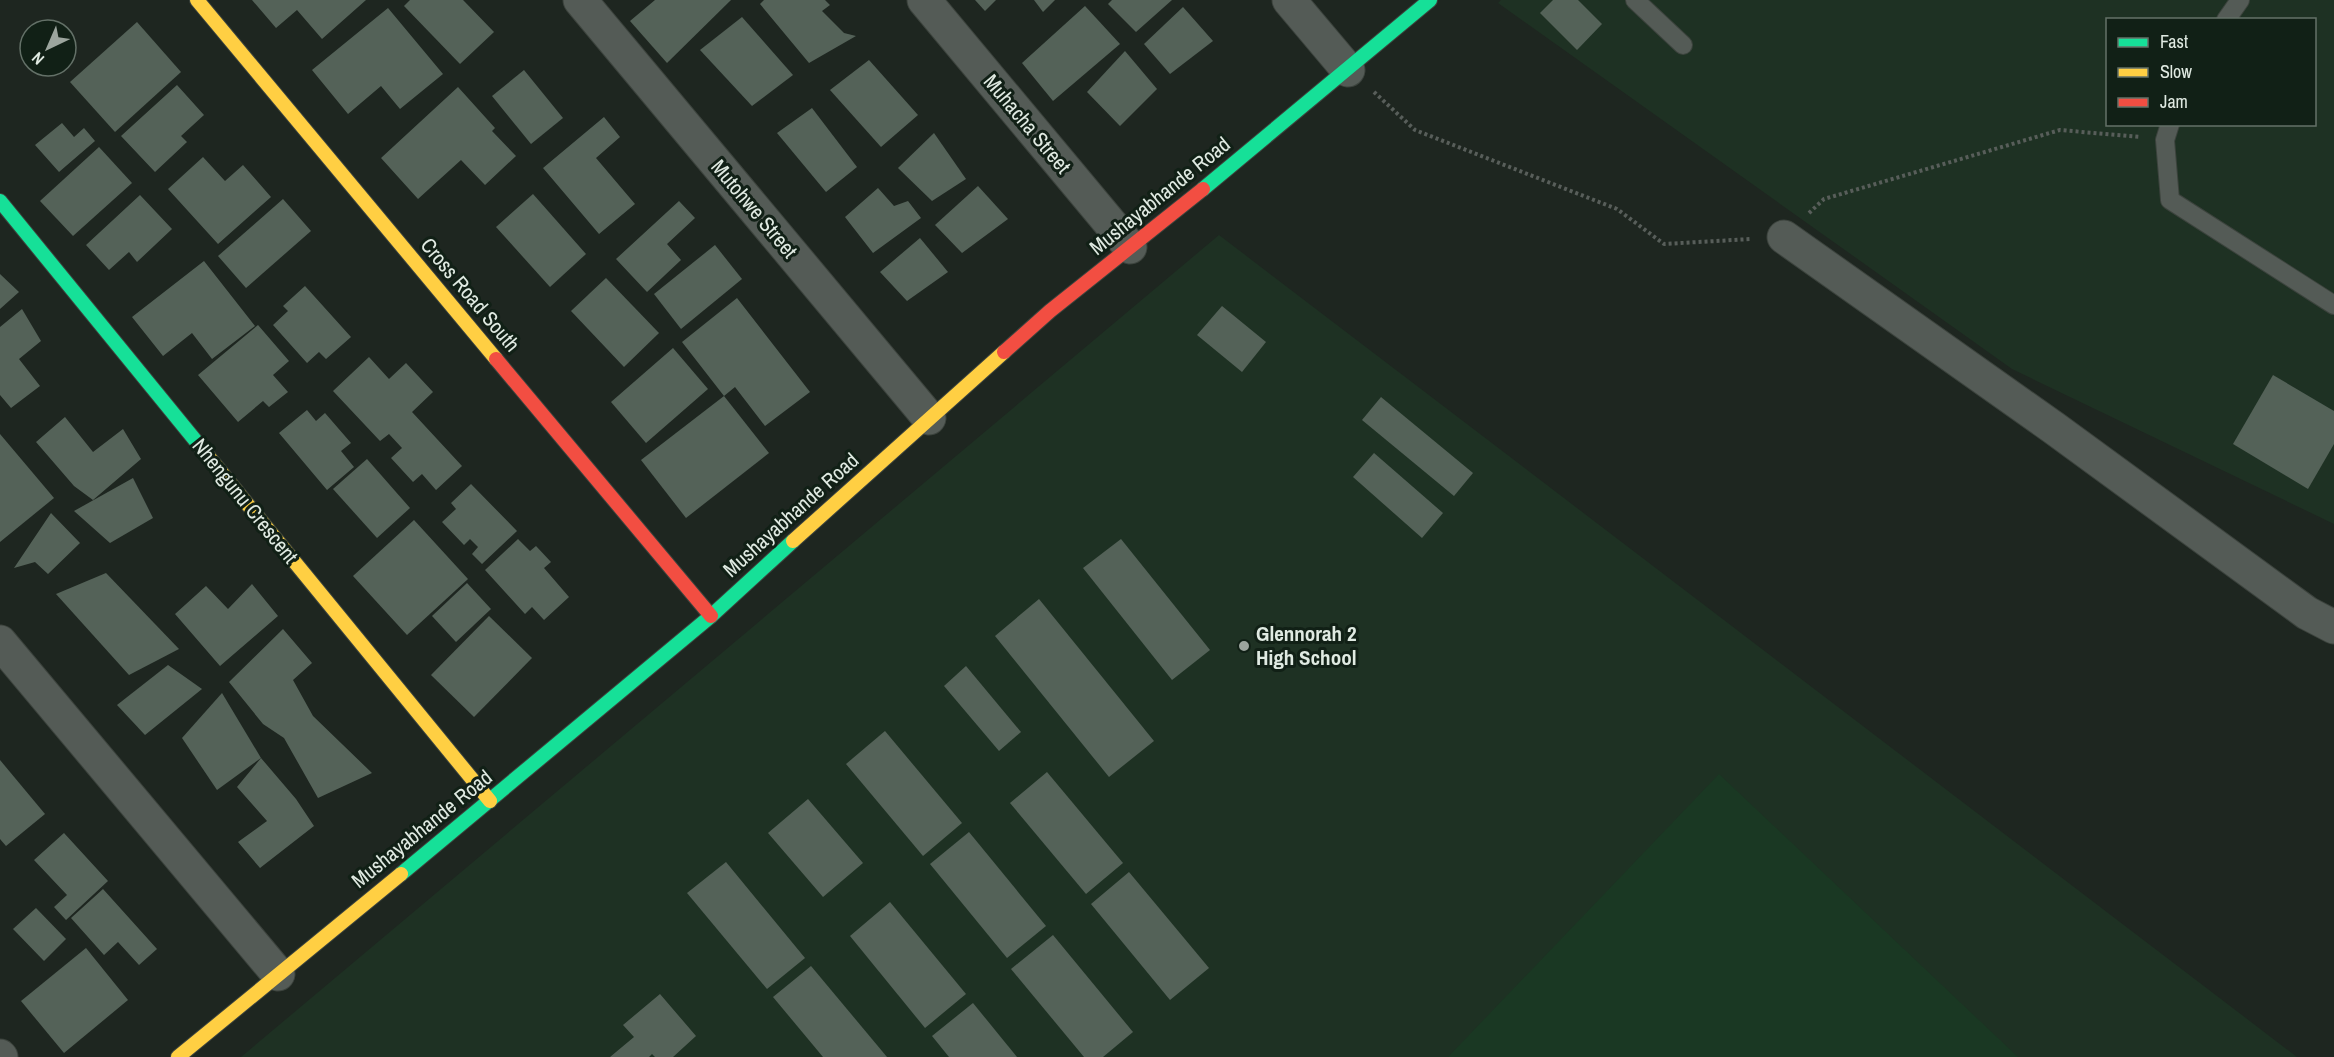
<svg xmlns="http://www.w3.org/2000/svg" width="2334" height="1057" font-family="'Archivo Narrow',sans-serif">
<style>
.built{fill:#1e3123;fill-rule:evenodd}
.green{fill:#1a3823}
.building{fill:#546258}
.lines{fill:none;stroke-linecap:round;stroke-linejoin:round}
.lane-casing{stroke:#3c433d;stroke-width:20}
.street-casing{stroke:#3c433d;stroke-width:35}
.fast-casing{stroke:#3c433d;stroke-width:16}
.slow-casing{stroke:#3c433d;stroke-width:16}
.jam-casing{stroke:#3c433d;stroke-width:16}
.path{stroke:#585e5a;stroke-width:4;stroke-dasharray:3 3;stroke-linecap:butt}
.lane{stroke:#545b56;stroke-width:18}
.street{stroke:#545b56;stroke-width:33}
.fast{stroke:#16e098;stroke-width:14}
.slow{stroke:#ffcf43;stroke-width:14}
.jam{stroke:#f24e42;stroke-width:14}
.poi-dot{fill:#9ca59e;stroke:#112016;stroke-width:2}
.labels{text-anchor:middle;stroke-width:6;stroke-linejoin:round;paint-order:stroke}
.street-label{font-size:21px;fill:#e0eae2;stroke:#112016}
.poi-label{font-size:21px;font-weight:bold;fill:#e0eae2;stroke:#112016;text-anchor:start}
</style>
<rect width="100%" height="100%" fill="#1e2620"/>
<g class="built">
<path d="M1501,0H2334V524L2012,369L1498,3ZM2108,20H2314V124H2108Z"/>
<polygon points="1219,235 2297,1057 241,1057"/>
</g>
<polygon class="green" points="1719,774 2018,1057 1448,1057"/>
<g class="building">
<polygon points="252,0 366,0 322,39 297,10 276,28"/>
<polygon points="410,0 463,0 494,32 460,64 404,6"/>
<polygon points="655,0 731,0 667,63 630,21"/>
<polygon points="764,0 825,0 830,5 822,11 844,33 856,36 809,63 760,4"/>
<polygon points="975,0 996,0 985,11"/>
<polygon points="1034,0 1055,0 1043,12"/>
<polygon points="1112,0 1172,0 1136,32 1108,4"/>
<polygon points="1553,0 1578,0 1602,24 1577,50 1540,13"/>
<polygon points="1085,6 1120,44 1053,101 1022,63"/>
<polygon points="1183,7 1213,41 1170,74 1144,44"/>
<polygon points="388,8 443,74 400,109 381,86 348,114 312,70"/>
<polygon points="742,17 793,75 752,106 700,50"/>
<polygon points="137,22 181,72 115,132 70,82"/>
<polygon points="1125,51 1157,89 1120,126 1087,92"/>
<polygon points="869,60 918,115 881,147 830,90"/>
<polygon points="524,70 563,118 531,144 492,96"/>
<polygon points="177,85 204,115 181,136 187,142 155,172 121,136"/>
<polygon points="458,87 495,128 492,131 516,156 485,185 461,160 418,199 381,158"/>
<polygon points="812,108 857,167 826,192 777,133"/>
<polygon points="604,117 620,137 596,158 635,204 599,234 543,168"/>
<polygon points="62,123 74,137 84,128 95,141 59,172 35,145"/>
<polygon points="934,133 966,179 932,201 898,168"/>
<polygon points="99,147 132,183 73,236 40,201"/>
<polygon points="203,157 225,181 243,165 271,197 218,244 168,189"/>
<polygon points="978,186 1008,219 962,253 935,225"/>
<polygon points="878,188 894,206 908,201 921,218 873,253 845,217"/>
<polygon points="533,194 586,254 550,287 496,227"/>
<polygon points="140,195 172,229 137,262 129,252 109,270 86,245"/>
<polygon points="283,199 311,231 246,288 218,256"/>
<polygon points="679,201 695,218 667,244 681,260 647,292 616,259"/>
<polygon points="920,238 948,272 907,301 880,272"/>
<polygon points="715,245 742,279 681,329 654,294"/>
<polygon points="204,261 255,326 212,359 192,333 163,356 132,317"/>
<polygon points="0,274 19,292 0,309"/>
<polygon points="606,278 659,333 624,367 571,311"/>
<polygon points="305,286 351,337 326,359 319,352 307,363 273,325 288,311 283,306"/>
<polygon points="737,298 810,392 765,426 735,387 724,396 682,342"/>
<polygon points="1222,306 1266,342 1242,372 1197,335"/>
<polygon points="22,309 41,341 19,359 40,386 11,408 0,395 0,327"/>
<polygon points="258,325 289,361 273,375 288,392 269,407 263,401 238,422 198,375"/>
<polygon points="673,348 708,389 646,443 611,402"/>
<polygon points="369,357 389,379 406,363 433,392 412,412 462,466 436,490 422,474 413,482 391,458 402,448 389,434 380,441 333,391"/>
<polygon points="2273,375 2334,411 2334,444 2308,489 2233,444"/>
<polygon points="724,396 769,453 686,518 641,460"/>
<polygon points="1381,397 1473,473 1454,496 1362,420"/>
<polygon points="307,410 316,421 325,413 351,443 341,451 354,467 327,490 279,433"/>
<polygon points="65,417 93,452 123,429 141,459 93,500 74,486 36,442"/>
<polygon points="0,434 54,498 0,542"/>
<polygon points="1374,453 1443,513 1422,538 1353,477"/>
<polygon points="367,459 410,508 377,538 333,489"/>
<polygon points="133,478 153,518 110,543 74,511"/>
<polygon points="471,484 517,531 482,564 472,554 478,547 470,539 464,545 442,522 456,509 451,503"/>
<polygon points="51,513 80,543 48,574 35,562 14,568"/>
<polygon points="414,520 468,579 407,635 353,576"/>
<polygon points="518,539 530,551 536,546 551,562 544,568 569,597 544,620 532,607 525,614 485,570"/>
<polygon points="1121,539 1210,650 1172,680 1083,568"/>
<polygon points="106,573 179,649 129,675 56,594"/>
<polygon points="467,583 491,609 456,642 432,616"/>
<polygon points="252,584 278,616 220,666 175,614 206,586 228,609"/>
<polygon points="1039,599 1154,741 1109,777 995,636"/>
<polygon points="489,616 532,658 474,717 431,675"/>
<polygon points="283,629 312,663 293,680 313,716 372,773 318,798 284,738 263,724 229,682"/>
<polygon points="168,665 202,689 145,735 117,705"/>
<polygon points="966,666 1021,732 999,751 944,686"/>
<polygon points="222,693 261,758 217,790 182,738"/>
<polygon points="885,731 962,823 923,856 846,764"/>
<polygon points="261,758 296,799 314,826 260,868 238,842 267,821 237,787"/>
<polygon points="0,760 45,814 6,846 0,839"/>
<polygon points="1047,772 1123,863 1086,894 1010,803"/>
<polygon points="808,799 863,863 823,897 768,833"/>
<polygon points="969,832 1046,926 1007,958 930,864"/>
<polygon points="64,833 108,881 66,920 54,907 67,895 34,860"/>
<polygon points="726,862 805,958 767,989 687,893"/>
<polygon points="1129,872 1209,968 1170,1000 1091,904"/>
<polygon points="103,889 157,949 139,965 118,942 104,955 71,918"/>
<polygon points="890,902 966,994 925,1028 850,936"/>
<polygon points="36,908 66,939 44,961 13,929"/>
<polygon points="1053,935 1133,1032 1103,1057 1084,1057 1011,969"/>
<polygon points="86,948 128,1000 64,1053 21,1001"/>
<polygon points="811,966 887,1057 823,1057 773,997"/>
<polygon points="660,994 696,1036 673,1057 655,1057 652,1054 649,1057 610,1057 634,1037 623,1025"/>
<polygon points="973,1003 1017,1057 949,1057 932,1036"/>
</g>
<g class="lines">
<defs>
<g id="lane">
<polyline points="1635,0 1683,45"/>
<polyline points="2226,20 2240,0"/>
<polyline points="2170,124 2165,140 2170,200 2334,305"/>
</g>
<g id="street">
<polyline points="580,0 929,418"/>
<polyline points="924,0 1130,247"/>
<polyline points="1289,0 1348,70"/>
<polyline points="1784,237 2054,428 2307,613 2334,627"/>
<polyline points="0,642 278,974"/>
<polyline points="0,1056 1,1057"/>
</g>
<g id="fast">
<polyline points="1203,189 1430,0"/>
<polyline points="0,201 208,456"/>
<polyline points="401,874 711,616 793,541"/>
</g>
<g id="slow">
<polyline points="197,0 496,359"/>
<polyline points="208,456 490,801"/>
<polyline points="793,541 1004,352"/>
<polyline points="178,1057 401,874"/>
</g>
<g id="jam">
<polyline points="1004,352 1050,311 1203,189"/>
<polyline points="496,359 711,616"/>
</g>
</defs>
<use href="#lane" class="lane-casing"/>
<use href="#street" class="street-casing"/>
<use href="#fast" class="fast-casing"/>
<use href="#slow" class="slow-casing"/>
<use href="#jam" class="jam-casing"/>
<g class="path">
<polyline points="1374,92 1415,130 1617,209 1664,244 1751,239"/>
<polyline points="1809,213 1824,199 2060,130 2140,137"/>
</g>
<use href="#lane" class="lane"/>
<use href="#street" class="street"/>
<use href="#fast" class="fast"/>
<use href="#slow" class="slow"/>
<use href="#jam" class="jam"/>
</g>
<circle class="poi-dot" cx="1244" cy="646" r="6"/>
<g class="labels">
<g class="street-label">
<text transform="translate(1027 124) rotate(50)" y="7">Muhacha Street</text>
<text transform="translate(1160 196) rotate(-39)" y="7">Mushayabhande Road</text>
<text transform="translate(754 209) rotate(50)" y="7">Mutohwe Street</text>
<text transform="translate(470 295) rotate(50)" y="7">Cross Road South</text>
<text transform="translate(245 501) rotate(51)" y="7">Nhengunu Crescent</text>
<text transform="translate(791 515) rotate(-42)" y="7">Mushayabhande Road</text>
<text transform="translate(422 829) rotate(-39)" y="7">Mushayabhande Road</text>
</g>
<g class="poi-label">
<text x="1256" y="641">Glennorah 2<tspan x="1256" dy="24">High School</tspan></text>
</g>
</g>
<rect x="2106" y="18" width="210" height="108" fill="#112016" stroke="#647168" stroke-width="1.5"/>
<rect x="2118" y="38" width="30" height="9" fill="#16e098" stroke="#647168" stroke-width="1.5"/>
<text x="2160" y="48" font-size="18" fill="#e0eae2">Fast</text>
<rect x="2118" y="68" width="30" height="9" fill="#ffcf43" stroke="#647168" stroke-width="1.5"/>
<text x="2160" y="78" font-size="18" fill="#e0eae2">Slow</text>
<rect x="2118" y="98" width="30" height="9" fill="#f24e42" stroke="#647168" stroke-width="1.5"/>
<text x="2160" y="108" font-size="18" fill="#e0eae2">Jam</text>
<g transform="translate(48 48) rotate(224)"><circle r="28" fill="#112016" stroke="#647168" stroke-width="1.5"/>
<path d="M0-4.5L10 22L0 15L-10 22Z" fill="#9ca59e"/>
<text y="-9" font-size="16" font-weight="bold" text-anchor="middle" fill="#e0eae2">N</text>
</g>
</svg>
